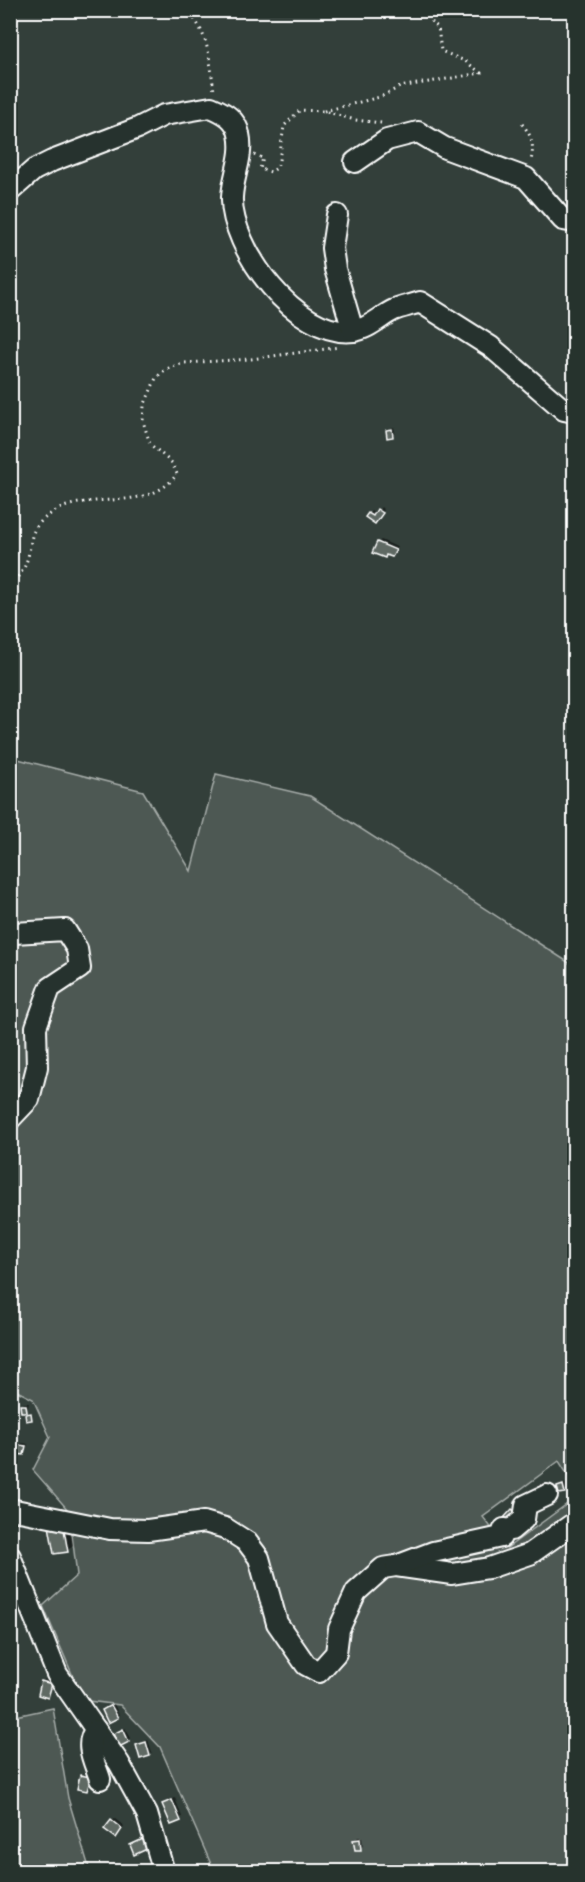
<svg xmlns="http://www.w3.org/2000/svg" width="585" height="1882" font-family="Dekko,sans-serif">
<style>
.green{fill:#4d5853;stroke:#a6aca9;stroke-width:1.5}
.shadow{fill:#0007}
.building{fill:#5f6964;stroke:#fff;stroke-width:1.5}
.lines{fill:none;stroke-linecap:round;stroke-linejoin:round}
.minor-casing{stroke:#fff;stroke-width:24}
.path{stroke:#fff;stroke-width:3;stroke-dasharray:1.5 4.5;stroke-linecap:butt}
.minor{stroke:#26332d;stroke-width:20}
</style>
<rect width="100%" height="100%" fill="#333f3a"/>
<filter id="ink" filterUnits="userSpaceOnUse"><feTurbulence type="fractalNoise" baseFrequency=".0167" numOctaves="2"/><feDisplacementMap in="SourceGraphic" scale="12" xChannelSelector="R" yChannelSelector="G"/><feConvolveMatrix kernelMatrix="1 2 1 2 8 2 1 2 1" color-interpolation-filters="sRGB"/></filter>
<g filter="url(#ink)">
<g class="green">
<polygon points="10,757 143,791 191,871 216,774 310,796 574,966 574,1485 559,1461 483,1517 507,1548 574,1499 574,1871 214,1871 160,1747 120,1705 80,1700 78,1688 43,1606 77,1575 69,1511 33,1470 50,1437 33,1399 11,1388"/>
<polygon points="53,1708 68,1798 90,1871 11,1871 11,1717"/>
</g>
<g class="shadow">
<polygon points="394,427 395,433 392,436 387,430"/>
<polygon points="381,507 384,510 378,519 369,514 371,511 376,514"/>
<polygon points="381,540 397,547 392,555 378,543"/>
<polygon points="15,1399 18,1399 15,1405 11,1404"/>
<polygon points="24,1403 29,1403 27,1410 22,1406"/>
<polygon points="22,1443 28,1444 24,1454 19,1445"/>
<polygon points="11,1469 17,1471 12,1480 10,1480"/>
<polygon points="544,1482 545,1488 538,1492 537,1486"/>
<polygon points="566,1483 567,1489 560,1492 559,1487"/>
<polygon points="69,1519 73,1545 67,1551 56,1521"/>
<polygon points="45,1679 54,1681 48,1696 43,1682"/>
<polygon points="114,1704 119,1715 117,1717 103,1710"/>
<polygon points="125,1728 131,1738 128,1741 115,1734"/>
<polygon points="148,1740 152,1752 149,1755 137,1745"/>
<polygon points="84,1773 92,1775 87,1790 78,1788"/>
<polygon points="175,1798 182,1817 180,1819 164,1804"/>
<polygon points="115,1819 124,1826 118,1834 112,1821"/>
<polygon points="358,1837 362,1837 363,1846 360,1848 355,1840"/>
<polygon points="318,1866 323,1866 324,1872 316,1872"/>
</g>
<g class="building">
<polygon points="392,429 393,437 387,438 386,430"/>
<polygon points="377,509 383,513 375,524 365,517 368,513 373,516"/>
<polygon points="377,542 396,550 392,557 386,555 385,558 372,553"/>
<polygon points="20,1405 26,1405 27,1412 21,1412"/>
<polygon points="31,1413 32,1420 26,1421 25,1414"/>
<polygon points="18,1445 26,1446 24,1455 16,1454"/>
<polygon points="10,1472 16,1473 13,1482 10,1481"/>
<polygon points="563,1485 565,1493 559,1494 557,1487"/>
<polygon points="512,1509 520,1517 510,1526 503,1519"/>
<polygon points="63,1524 68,1552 54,1554 49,1526"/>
<polygon points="41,1681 52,1684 48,1698 38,1695"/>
<polygon points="111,1705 118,1718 108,1723 102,1710"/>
<polygon points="123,1729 129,1742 119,1747 113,1734"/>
<polygon points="146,1742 150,1756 140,1759 136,1745"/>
<polygon points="80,1775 91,1777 87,1791 77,1789"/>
<polygon points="172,1800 181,1821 171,1825 162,1804"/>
<polygon points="111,1820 122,1829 116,1838 104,1829"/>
<polygon points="143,1839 147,1849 134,1855 130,1845"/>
<polygon points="360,1839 361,1850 355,1850 353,1840"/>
</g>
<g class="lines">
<defs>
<g id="minor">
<polyline points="355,162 387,140 418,132 445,148 526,178 563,220 574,222"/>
<path d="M10,191L34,170L52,161L138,128L164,115L211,107C225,113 236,119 239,134C244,156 233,175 232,197C230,248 297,338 353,331C369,329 381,316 394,310C402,307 412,305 420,302L491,347L564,410L574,412"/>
<polyline points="337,215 332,248 335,269 353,331"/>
<polyline points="10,936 14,933 65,930 77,949 80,968 50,988 36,1027 37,1067 29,1099 10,1119"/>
<polyline points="10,1509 110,1529 148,1530 204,1522 225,1528 247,1542 259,1558 277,1623 306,1665 319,1672 336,1653 339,1629 356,1592 383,1568 396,1566 452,1574 489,1568 530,1554 574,1523"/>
<polyline points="10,1556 57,1674 119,1763 147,1814 164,1872"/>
<polyline points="396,1566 433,1552 501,1537 504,1529 511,1530 524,1519 526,1505 547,1495"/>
<path d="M96,1730C83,1743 95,1763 100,1779"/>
</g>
</defs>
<use href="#minor" class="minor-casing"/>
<g class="path">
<path d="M186,10C209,30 210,63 214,91"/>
<polyline points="324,111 380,97 400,87 481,73 465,61 441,51 438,27 432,23 432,16 424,10"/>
<path d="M522,124C533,137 534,145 531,161"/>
<polyline points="254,155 263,158 260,169 271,172 278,167 284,126 300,110 324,111 355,120 382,123"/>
<path d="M10,586C16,579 23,572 26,563C34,541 26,531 49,515C87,487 146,516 177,474L172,463L150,444L143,421L144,406L156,378L166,369L184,363L251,359L340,347"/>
<polyline points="10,1031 19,1036"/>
</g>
<use href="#minor" class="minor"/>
</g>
</g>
<rect width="585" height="1882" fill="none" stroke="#26332d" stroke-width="36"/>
<rect x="18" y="18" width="549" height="1846" fill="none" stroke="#fff" stroke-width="2" filter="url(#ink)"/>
</svg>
